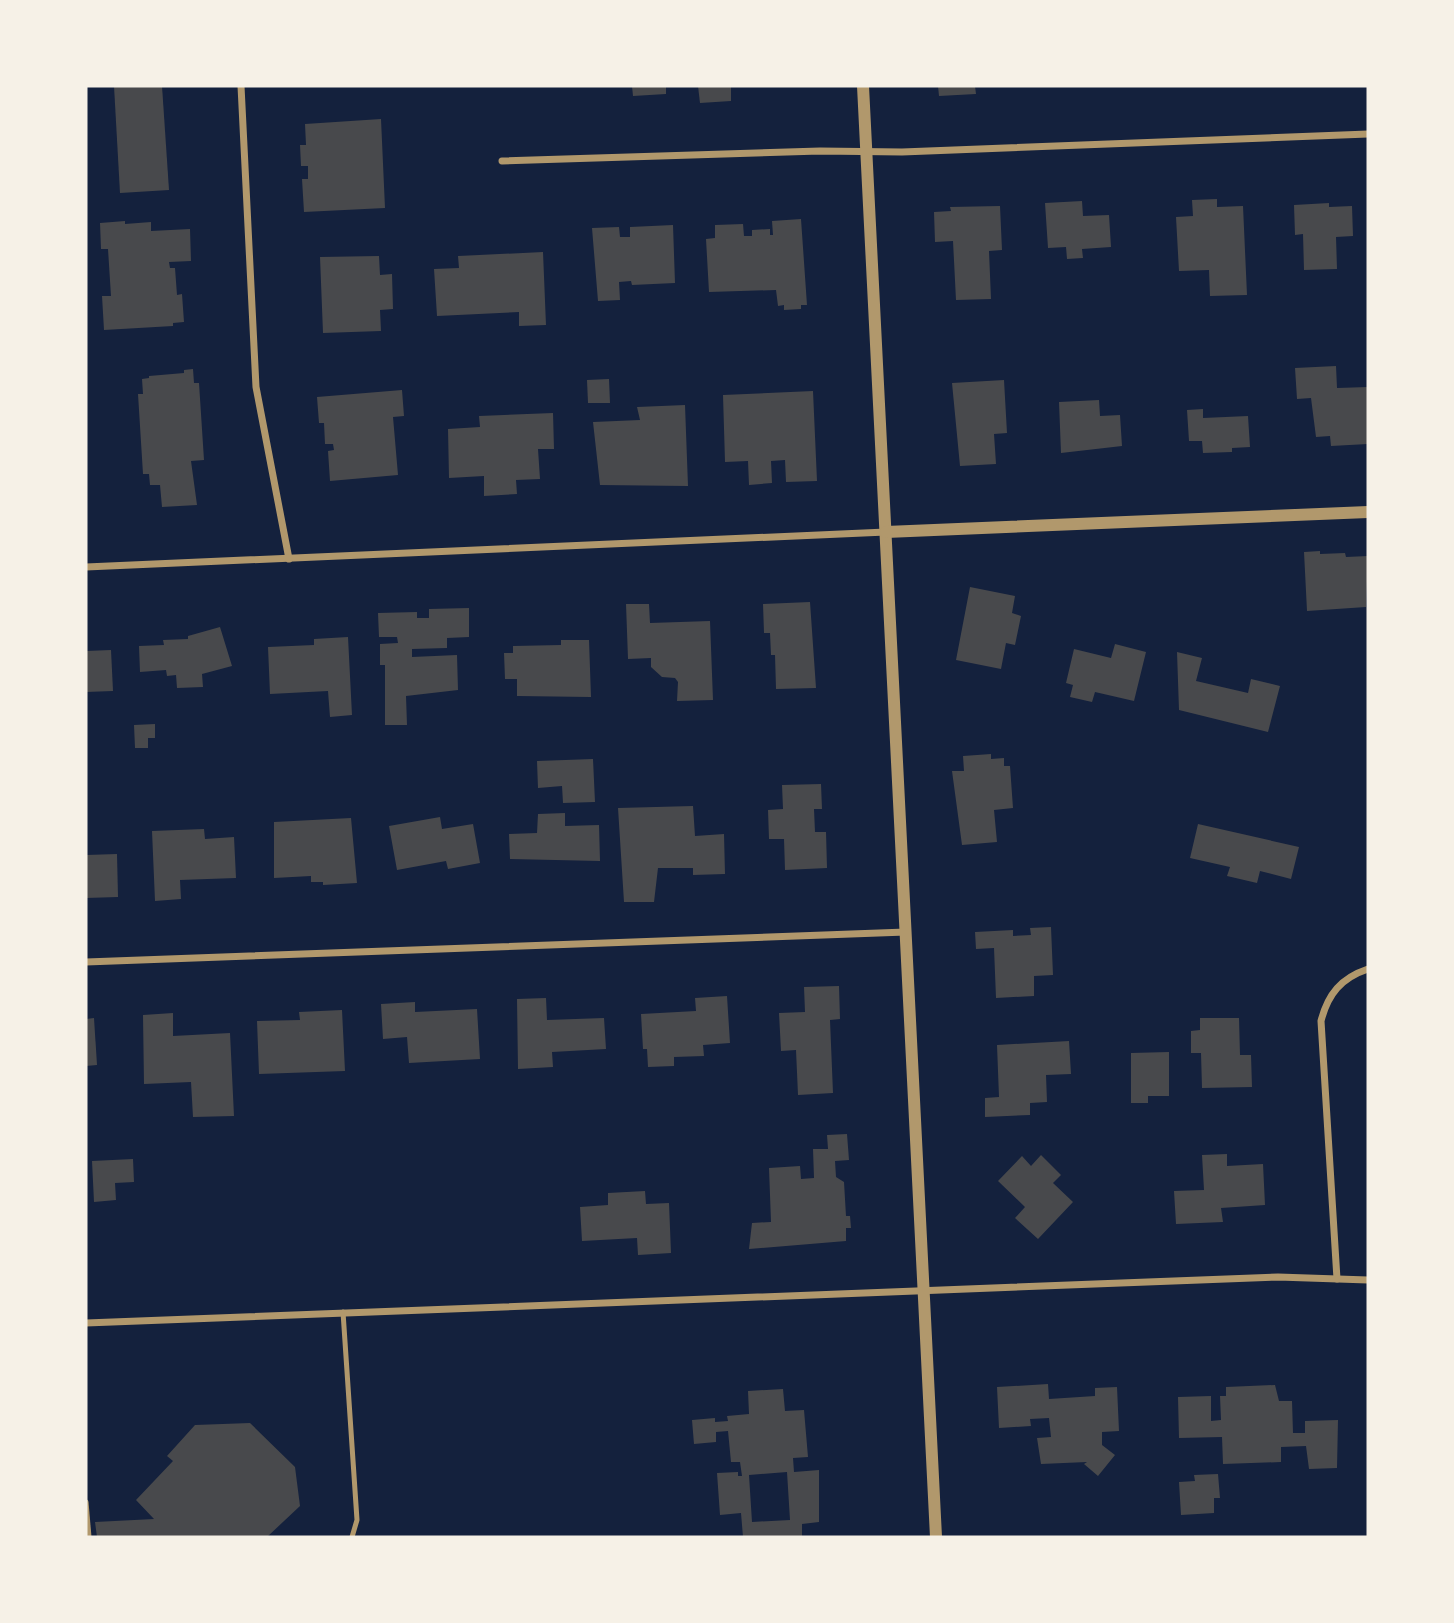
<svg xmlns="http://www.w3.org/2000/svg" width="1454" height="1623" font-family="Montserrat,sans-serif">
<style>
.building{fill:#48494c;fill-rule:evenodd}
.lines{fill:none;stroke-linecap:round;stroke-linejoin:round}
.service{stroke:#b1986c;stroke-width:5}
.minor{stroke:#b1986c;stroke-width:7}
.tertiary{stroke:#b1986c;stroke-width:12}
</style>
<rect width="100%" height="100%" fill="#14213d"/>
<g class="building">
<polygon points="114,86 162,86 169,190 120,193"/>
<polygon points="632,86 666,86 666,94 633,96"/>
<polygon points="698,86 731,86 731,101 700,103"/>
<polygon points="938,86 975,86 976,94 939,96"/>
<polygon points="381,119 385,208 304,212 302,179 308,179 308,166 301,166 300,145 306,145 305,124"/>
<polygon points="1217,199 1217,207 1243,206 1247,295 1210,296 1209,270 1179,271 1176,217 1193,216 1192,200"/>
<polygon points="1082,201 1083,216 1109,215 1111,247 1082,249 1083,258 1067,259 1066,247 1048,248 1045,203"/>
<polygon points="1329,203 1329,207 1352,206 1353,236 1336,237 1337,269 1304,270 1303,234 1295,235 1294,205"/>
<polygon points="1000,206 1002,250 989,251 991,299 956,300 953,241 935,242 934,212 951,211 950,207"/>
<polygon points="801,219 807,305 801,305 801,309 784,310 784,305 778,306 776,290 709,292 706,239 715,238 715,225 743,224 744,236 752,236 752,230 770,229 770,235 773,235 772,221"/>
<polygon points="125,221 125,224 151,222 151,231 190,229 191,261 169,262 170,268 175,268 177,295 182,294 184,322 173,323 173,326 104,330 102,296 111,296 108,249 101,249 100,223"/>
<polygon points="673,225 675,283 632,285 631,281 619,282 620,300 598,301 592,228 619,227 620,237 630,237 630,227"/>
<polygon points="543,252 546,325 519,326 519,312 437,316 434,269 459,268 458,256"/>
<polygon points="379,256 380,275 392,274 393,309 380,310 381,331 323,333 320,257"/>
<polygon points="1336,366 1337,388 1368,387 1368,444 1331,446 1330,436 1316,437 1311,398 1297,399 1295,368"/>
<polygon points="193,369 194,383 199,383 204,460 191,461 197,505 162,507 160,485 150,485 149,474 143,474 138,394 143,394 142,379 149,378 149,376 184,373 184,370"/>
<polygon points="609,379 610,403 588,403 587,380"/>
<polygon points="1004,380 1007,433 994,434 996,464 960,466 952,383"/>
<polygon points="402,390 404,416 393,417 398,475 330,481 328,451 334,450 333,444 325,444 324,423 319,423 317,397"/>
<polygon points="813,391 817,481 786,482 785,460 771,461 772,483 749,485 748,461 725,462 723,395"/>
<polygon points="1099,400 1100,416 1120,415 1122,446 1061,453 1059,402"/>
<polygon points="685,405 688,486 600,485 593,422 640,420 637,407"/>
<polygon points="1203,409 1203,418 1248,416 1250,447 1232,448 1232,452 1203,453 1202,441 1189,441 1187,410"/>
<polygon points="553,413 554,449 538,449 540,479 516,480 517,494 484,496 484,476 449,478 448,429 480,427 479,416"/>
<polygon points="1320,551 1320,554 1345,553 1346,557 1368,556 1366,607 1307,611 1304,552"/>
<polygon points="970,587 1015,596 1012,613 1021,616 1015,645 1006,643 1001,669 956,660"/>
<polygon points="810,602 816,688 776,689 775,655 771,655 770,633 764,633 763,604"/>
<polygon points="626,604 649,604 650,623 710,621 713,700 677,701 678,682 675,678 662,677 651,667 651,658 628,659"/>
<polygon points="469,608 469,637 447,638 447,648 412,649 412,657 457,655 458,690 406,696 407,725 385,725 385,665 380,665 380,644 398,643 397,637 379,637 378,613 417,612 417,618 429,618 429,609"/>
<polygon points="220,627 232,666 202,674 203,687 177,688 176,675 167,676 166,670 140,672 139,646 164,645 163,640 188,639 188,636"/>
<polygon points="348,637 352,715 330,717 328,691 270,694 268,647 314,645 314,639"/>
<polygon points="561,640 589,640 591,697 517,696 517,679 505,679 504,653 513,653 513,646 561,645"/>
<polygon points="1115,644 1146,652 1134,701 1095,692 1092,702 1070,697 1073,685 1066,683 1074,649 1111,658"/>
<polygon points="111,650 113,691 86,692 86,651"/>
<polygon points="1177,652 1202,658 1196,681 1248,693 1251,679 1280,686 1268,732 1179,710"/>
<polygon points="155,724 155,738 148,738 148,748 135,748 134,725"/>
<polygon points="991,754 991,759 1004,758 1004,766 1010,766 1013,808 994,810 997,842 962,845 952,771 964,771 963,756"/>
<polygon points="593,759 595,802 563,803 562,786 538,788 537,761"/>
<polygon points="821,784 822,809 814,809 815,832 826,832 827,868 785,870 784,839 769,839 768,810 783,809 782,785"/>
<polygon points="693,806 695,836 724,834 725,874 693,875 693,868 658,868 654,902 624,902 618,808"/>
<polygon points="565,813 565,826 599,825 600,861 510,859 509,834 537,833 538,814"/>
<polygon points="440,817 442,829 473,824 480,863 448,869 446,861 397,870 389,826"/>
<polygon points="351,818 357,883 323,885 323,882 311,882 311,876 274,878 274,822"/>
<polygon points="1198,824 1299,847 1291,879 1260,871 1257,883 1227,876 1230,867 1190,858"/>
<polygon points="204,829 205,839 234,837 236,878 180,880 181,899 155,901 152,831"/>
<polygon points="117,854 118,897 86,898 86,855"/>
<polygon points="1051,927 1053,975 1034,976 1034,996 996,998 994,948 976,949 975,932 1013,930 1013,936 1031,935 1030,928"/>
<polygon points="839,986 840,1019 830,1020 833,1093 798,1095 796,1050 781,1051 779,1013 805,1012 804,987"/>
<polygon points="727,996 730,1043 703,1045 704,1056 674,1057 674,1066 648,1067 647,1049 643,1049 641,1014 696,1011 695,998"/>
<polygon points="546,998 547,1020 604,1018 606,1049 552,1052 553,1067 518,1069 517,999"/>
<polygon points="415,1002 415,1012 477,1009 480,1059 409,1063 407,1037 383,1039 381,1004"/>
<polygon points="342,1010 345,1071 259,1074 257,1021 300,1020 299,1012"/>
<polygon points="173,1013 173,1036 230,1033 234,1116 193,1117 191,1082 144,1084 143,1015"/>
<polygon points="94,1018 97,1065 86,1066 86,1019"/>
<polygon points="1200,1018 1239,1018 1240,1055 1251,1055 1252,1087 1202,1088 1201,1053 1191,1053 1191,1031 1200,1030"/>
<polygon points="1069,1041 1071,1074 1046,1075 1047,1102 1030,1103 1030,1115 985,1117 985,1098 999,1097 997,1045"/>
<polygon points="1169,1052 1169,1096 1148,1096 1148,1103 1131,1103 1131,1053"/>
<polygon points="847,1134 849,1160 835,1161 836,1177 844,1182 846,1216 850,1216 851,1228 846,1228 846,1241 749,1249 752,1223 771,1222 769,1168 800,1166 801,1179 814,1178 813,1149 828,1149 827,1135"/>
<polygon points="1227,1154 1227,1166 1263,1164 1265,1205 1221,1208 1223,1222 1176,1224 1174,1191 1204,1190 1202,1155"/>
<polygon points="1041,1155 1061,1175 1053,1183 1073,1202 1038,1239 1015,1218 1025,1207 998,1181 1022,1156 1031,1166"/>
<polygon points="133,1159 134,1182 115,1183 116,1200 94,1202 92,1161"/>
<polygon points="645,1191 646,1204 669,1203 671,1253 638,1255 637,1238 582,1241 580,1207 608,1205 608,1193"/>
<polygon points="1048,1384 1049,1399 1095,1396 1095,1388 1117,1387 1119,1431 1102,1432 1102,1445 1115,1455 1098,1476 1084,1464 1087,1462 1041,1464 1037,1438 1051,1437 1049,1418 1030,1419 1031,1426 999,1428 997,1387"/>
<polygon points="1275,1385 1279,1401 1292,1401 1293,1433 1305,1433 1305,1421 1338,1420 1337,1468 1309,1469 1306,1446 1281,1447 1281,1462 1223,1464 1222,1437 1179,1438 1178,1397 1211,1396 1211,1421 1221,1420 1220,1396 1226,1396 1226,1387"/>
<path d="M783,1389L785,1411L804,1410L808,1457L793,1458L794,1472L819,1470V1522L802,1524V1537H743L741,1513L720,1515L717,1473L738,1472V1476H742L740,1462H731L728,1431L716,1432V1442L694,1444L692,1420L715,1418V1422L728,1421L727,1416L749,1414L748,1391ZM787,1472L790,1520L752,1522L749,1475Z"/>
<polygon points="250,1423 295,1467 300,1506 267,1537 97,1537 95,1522 154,1519 136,1500 173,1461 167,1456 195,1425"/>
<polygon points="1218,1474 1220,1498 1214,1498 1214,1513 1181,1515 1179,1482 1195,1481 1194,1475"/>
</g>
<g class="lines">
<g class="service">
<polyline points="343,1312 357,1520 352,1537"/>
<polyline points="86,1502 89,1537"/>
</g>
<g class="minor">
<polyline points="241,86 256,387 289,559"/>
<polyline points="502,161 820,151 902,152 1368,134"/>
<polyline points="86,567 886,532"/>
<polyline points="86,962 906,932"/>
<path d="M1337,1279L1321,1021C1328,994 1341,978 1368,969"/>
<polyline points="86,1323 1278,1277 1368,1280"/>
</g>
<g class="tertiary">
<polyline points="863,86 936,1537"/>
<polyline points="886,532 1368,512"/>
</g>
</g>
<rect width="1454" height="1623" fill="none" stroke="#f6f1e7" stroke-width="175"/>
</svg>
